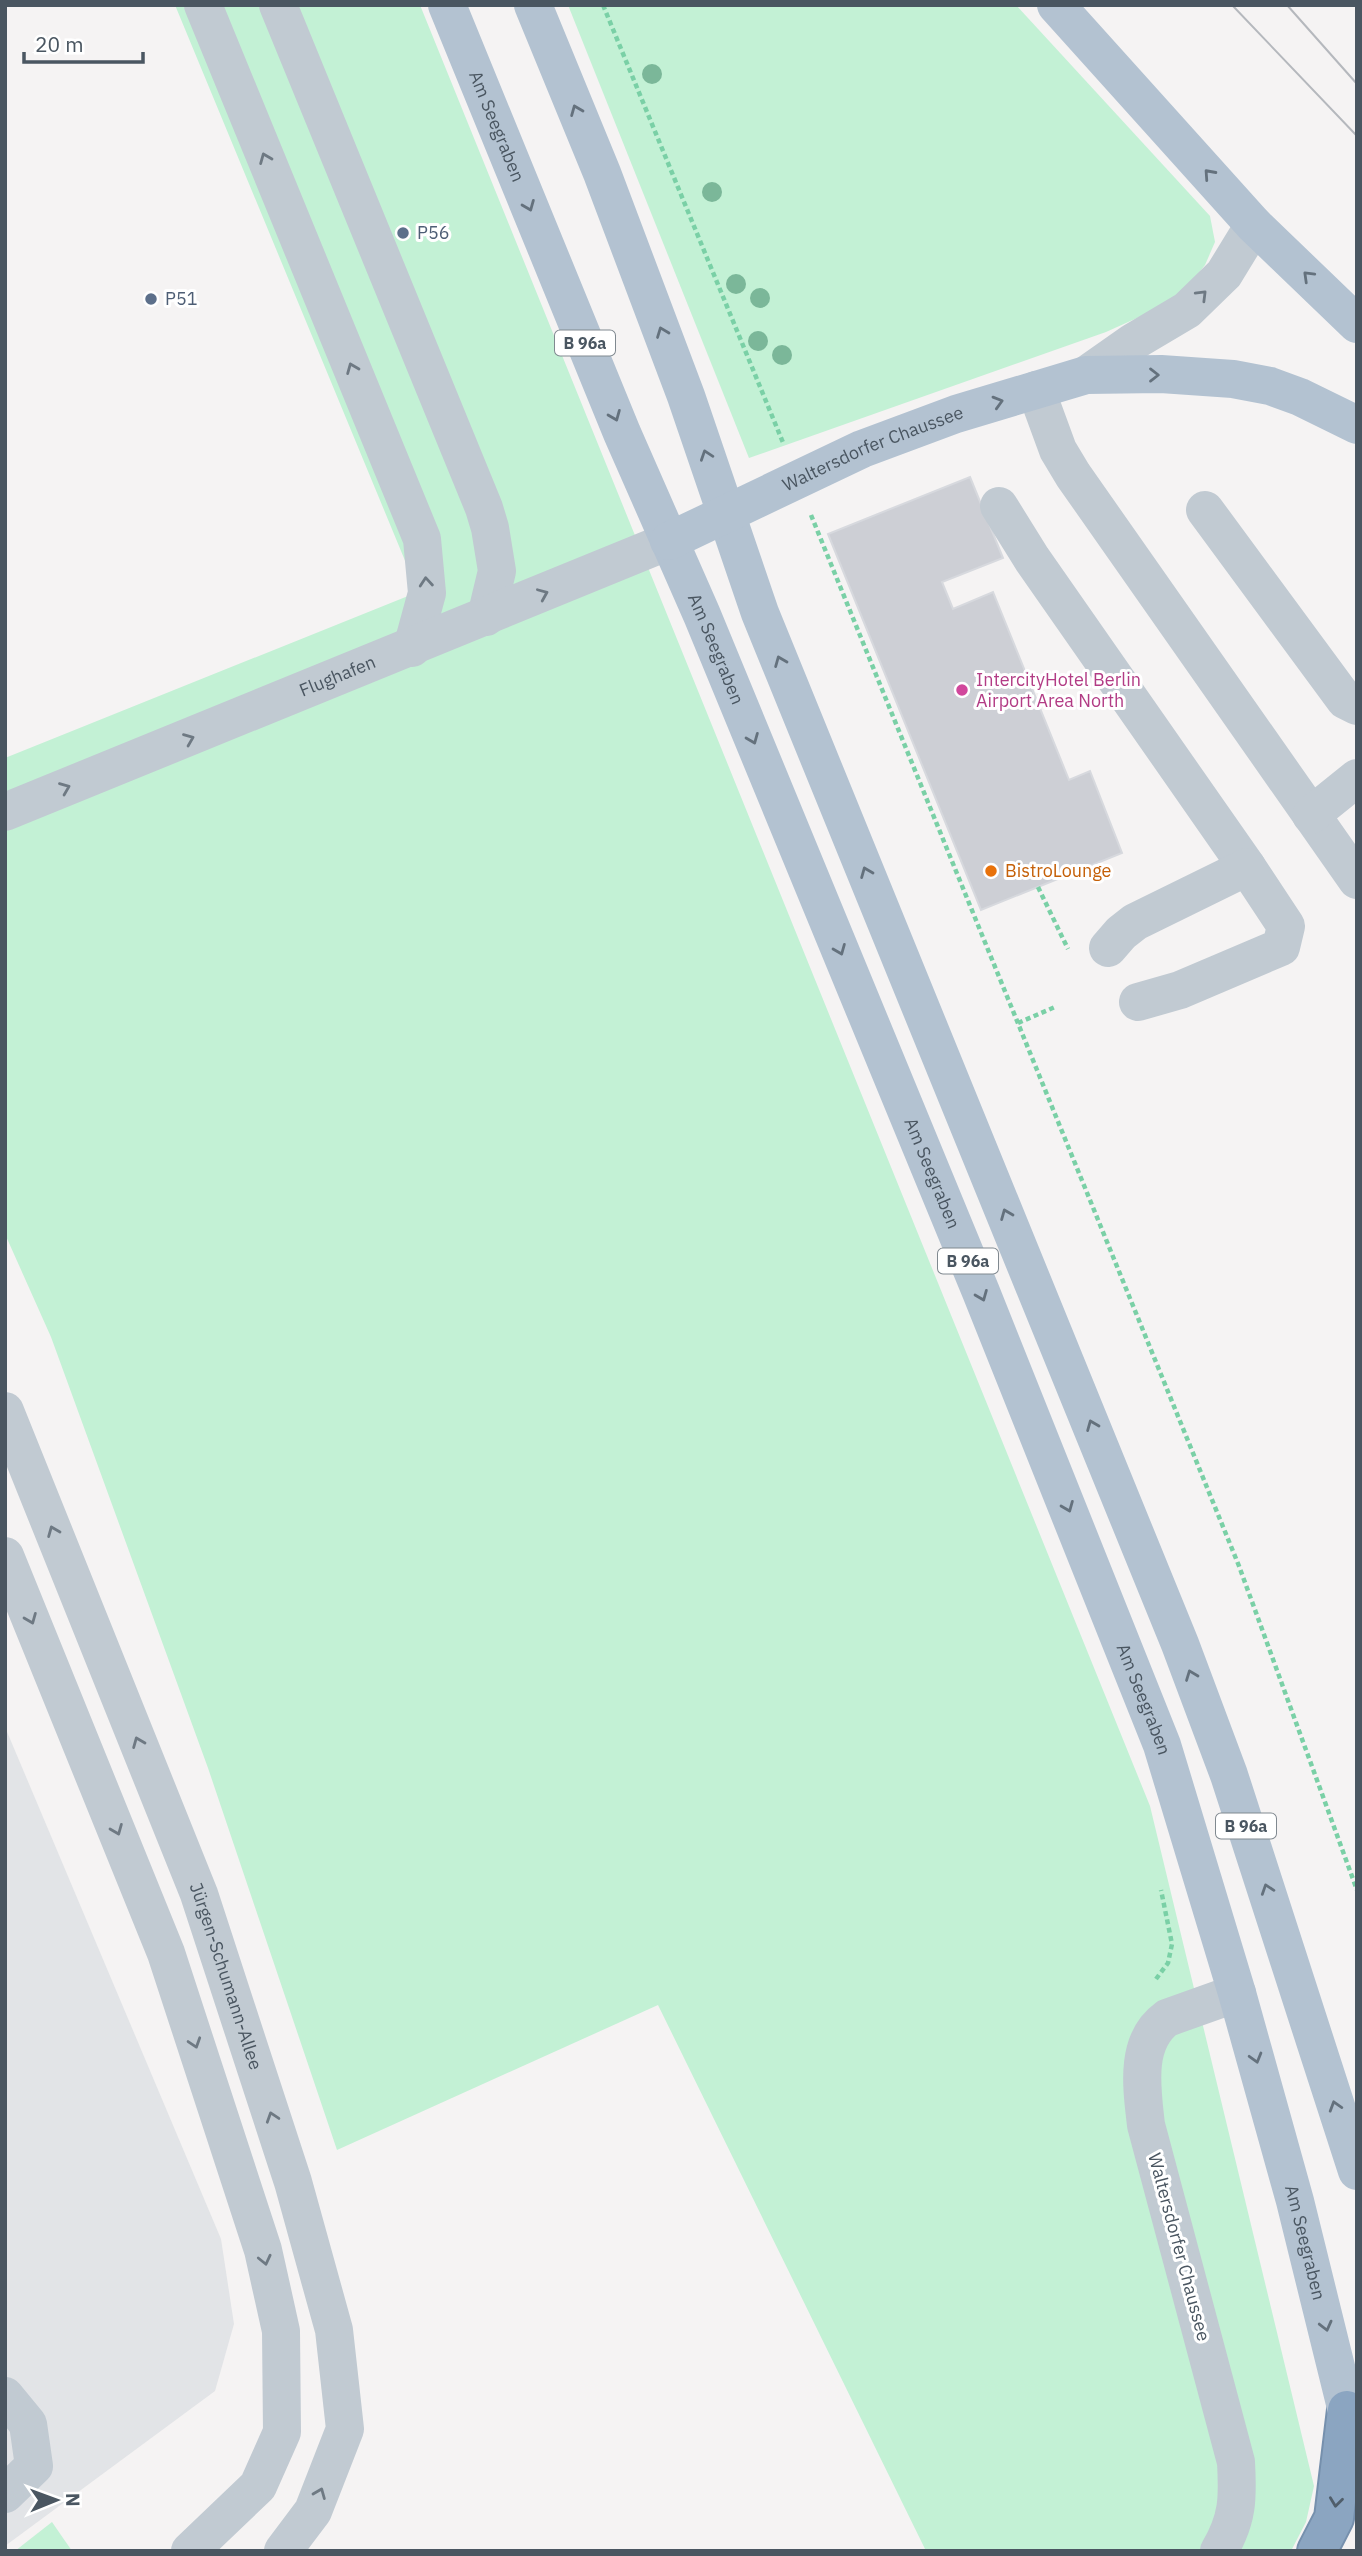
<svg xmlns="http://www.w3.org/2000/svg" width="1362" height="2556" font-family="'IBM Plex Sans',sans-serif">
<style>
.airport{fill:#e2e4e7}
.green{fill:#c3f1d5}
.building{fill:#cdcfd5;stroke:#d7d9de;stroke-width:2}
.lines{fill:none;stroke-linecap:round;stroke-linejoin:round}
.highway-casing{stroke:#7690ad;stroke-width:42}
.path{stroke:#7ad0a6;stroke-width:4.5;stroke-dasharray:5 3.5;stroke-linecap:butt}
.minor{stroke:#c1cad2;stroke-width:38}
.major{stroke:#b3c2d1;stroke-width:38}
.highway{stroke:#8ba5c1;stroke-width:38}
.tram{stroke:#b5b8bd;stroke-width:2}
.tree{fill:#7bb799}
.oneway{stroke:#64717d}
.oneway2{stroke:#6e7983}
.oneway3{stroke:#505e6b}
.service-dot{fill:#5c6f8a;stroke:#fff;stroke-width:2.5}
.hotel-dot{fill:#d1479c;stroke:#fff;stroke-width:2.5}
.food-dot{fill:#e8710a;stroke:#fff;stroke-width:2.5}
.labels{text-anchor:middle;stroke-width:6;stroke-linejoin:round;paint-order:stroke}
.shield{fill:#fff;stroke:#808990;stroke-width:2}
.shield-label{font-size:16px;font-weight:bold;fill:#4a5661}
.street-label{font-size:18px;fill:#4a5661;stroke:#fff}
.service-label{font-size:18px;fill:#4e5e75;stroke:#fff;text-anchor:start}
.hotel-label{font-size:18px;fill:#b23c85;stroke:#fff;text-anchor:start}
.food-label{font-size:18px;fill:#c56008;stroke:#fff;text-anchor:start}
</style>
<rect width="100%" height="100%" fill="#f5f3f3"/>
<polygon class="airport" points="5,1727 221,2239 234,2324 215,2391 5,2546"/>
<g class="green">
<polygon points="175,5 420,5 1150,1806 1314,2486 1306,2522 1291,2551 926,2551 658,2005 337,2150 208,1768 51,1337 5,1234 5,758 418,592"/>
<polygon points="568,5 1016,5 1210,216 1215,242 1205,265 1177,300 1106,332 749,458"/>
<polygon points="52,2522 72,2551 15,2551"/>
</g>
<polygon class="building" points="970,477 1003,558 942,582 953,609 993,592 1069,780 1090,771 1122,853 981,910 828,534"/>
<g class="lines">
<defs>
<polyline id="highway" points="1317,2551 1334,2518 1347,2410"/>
</defs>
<use href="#highway" class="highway-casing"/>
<g class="path">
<polyline points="603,5 784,445"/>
<polyline points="811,515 1239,1566 1357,1890"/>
<polyline points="1038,887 1068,949"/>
<polyline points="1018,1023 1055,1007"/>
<polyline points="1156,1979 1168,1963 1172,1944 1161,1890"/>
</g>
<g class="minor">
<polyline points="203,5 422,539 427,593 412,648"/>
<polyline points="278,5 484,508 490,528 497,571 486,617"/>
<polyline points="1086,375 1133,342 1187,310 1224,274 1254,225"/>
<polyline points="1036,390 1058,450 1073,475 1357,880"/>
<polyline points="999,506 1032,559 1247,867"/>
<polyline points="1205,510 1345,700 1357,706"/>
<path id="s1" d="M5,812L669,541"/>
<polyline points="1311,815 1357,778"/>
<polyline points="1108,948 1121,933 1135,922 1247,867 1286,926 1281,947 1180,990 1138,1002"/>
<path id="s2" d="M5,1411L199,1894L293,2182L334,2330L345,2429L313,2511L283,2551"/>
<polyline points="5,1556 166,1953 263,2250 281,2331 282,2432 258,2486 190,2551"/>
<polyline points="5,2396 28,2424 34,2466 5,2494"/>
<path d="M1219,2551C1238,2519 1238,2498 1236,2462L1146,2125C1142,2089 1134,2042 1167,2018L1237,1993"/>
</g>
<g class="major">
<path id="s3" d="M447,5L622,433L702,615L981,1292L1162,1745L1237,1993L1295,2201L1355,2444"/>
<polyline points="533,5 602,173 686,396 760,613 1180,1644 1229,1775 1357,2171"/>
<polyline points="1056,5 1254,225 1357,324"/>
<path id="s4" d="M669,541L862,449L956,414L1086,375L1161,374L1233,379L1270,386L1300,397L1357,425"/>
</g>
<use href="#highway" class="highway"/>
<g class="tram">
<polyline points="1232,5 1357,136"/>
<polyline points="1287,5 1357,84"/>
</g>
</g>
<g class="tree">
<circle cx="652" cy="74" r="10"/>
<circle cx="712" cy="192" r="10"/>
<circle cx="736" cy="284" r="10"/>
<circle cx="760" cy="298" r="10"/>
<circle cx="758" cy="341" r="10"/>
<circle cx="782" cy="355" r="10"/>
</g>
<defs><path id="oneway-chevron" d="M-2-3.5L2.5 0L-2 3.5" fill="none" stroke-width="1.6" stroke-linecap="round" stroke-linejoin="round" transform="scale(1.75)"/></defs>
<g class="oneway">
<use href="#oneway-chevron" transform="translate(576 110) rotate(-112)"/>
<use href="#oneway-chevron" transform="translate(1209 174) rotate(-132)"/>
<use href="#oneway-chevron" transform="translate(529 206) rotate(68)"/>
<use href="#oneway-chevron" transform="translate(1308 276) rotate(-136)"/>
<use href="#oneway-chevron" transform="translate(662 332) rotate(-111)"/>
<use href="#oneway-chevron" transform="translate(1154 375)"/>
<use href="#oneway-chevron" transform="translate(998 402) rotate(-16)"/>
<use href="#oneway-chevron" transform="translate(615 416) rotate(68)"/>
<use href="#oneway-chevron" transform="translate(706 455) rotate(-109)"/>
<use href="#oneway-chevron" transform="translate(780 661) rotate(-112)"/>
<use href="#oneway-chevron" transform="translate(753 739) rotate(68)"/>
<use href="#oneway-chevron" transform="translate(866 872) rotate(-112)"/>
<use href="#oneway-chevron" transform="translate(840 950) rotate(68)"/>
<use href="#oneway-chevron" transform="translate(1006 1214) rotate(-112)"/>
<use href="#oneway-chevron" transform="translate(982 1296) rotate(68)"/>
<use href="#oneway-chevron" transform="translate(1092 1425) rotate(-112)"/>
<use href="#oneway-chevron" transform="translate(1068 1507) rotate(68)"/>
<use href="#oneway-chevron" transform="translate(1191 1675) rotate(-111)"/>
<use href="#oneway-chevron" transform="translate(1267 1889) rotate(-109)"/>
<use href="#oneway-chevron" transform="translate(1256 2058) rotate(74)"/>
<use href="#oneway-chevron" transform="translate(1335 2106) rotate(-107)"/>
<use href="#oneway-chevron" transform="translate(1326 2326) rotate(76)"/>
</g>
<g class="oneway2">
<use href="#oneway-chevron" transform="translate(265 158) rotate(-112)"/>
<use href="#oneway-chevron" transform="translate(1202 295) rotate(-45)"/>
<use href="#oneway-chevron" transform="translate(352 368) rotate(-112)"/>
<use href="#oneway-chevron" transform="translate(426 582) rotate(-95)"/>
<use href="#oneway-chevron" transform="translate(543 594) rotate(-23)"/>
<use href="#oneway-chevron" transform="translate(189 739) rotate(-22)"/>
<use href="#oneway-chevron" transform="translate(65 788) rotate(-22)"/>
<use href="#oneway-chevron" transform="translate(53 1531) rotate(-112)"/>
<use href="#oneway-chevron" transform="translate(31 1619) rotate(68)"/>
<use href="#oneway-chevron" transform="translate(138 1742) rotate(-112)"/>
<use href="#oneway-chevron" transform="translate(117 1830) rotate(68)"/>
<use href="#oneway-chevron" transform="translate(195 2043) rotate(72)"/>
<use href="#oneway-chevron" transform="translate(272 2117) rotate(-108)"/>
<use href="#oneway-chevron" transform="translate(265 2260) rotate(77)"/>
<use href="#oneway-chevron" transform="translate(320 2493) rotate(-68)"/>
</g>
<use class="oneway3" href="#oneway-chevron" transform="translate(1336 2502) rotate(97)"/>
<g class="service-dot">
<circle cx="403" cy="233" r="7"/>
<circle cx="151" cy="299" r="7"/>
</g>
<circle class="hotel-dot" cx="962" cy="690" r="7"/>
<circle class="food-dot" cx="991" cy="871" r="7"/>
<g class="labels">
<g class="shield">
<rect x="555" y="330.5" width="60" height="25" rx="5"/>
<rect x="938" y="1248.5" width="60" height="25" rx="5"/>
<rect x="1216" y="1813.5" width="60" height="25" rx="5"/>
</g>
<g class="shield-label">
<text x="585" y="349">B 96a</text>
<text x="968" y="1267">B 96a</text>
<text x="1246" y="1832">B 96a</text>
</g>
<g class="street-label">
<text dy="6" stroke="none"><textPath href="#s3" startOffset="131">Am Seegraben</textPath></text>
<text dy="6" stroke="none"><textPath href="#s4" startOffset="224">Waltersdorfer Chaussee</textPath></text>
<text dy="6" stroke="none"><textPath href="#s3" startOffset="698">Am Seegraben</textPath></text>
<text dy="6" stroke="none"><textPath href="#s1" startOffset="359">Flughafen</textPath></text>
<text dy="6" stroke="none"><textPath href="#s3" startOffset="1265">Am Seegraben</textPath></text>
<text dy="6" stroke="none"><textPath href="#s3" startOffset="1832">Am Seegraben</textPath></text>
<text dy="6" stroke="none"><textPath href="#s2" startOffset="607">Jürgen-Schumann-Allee</textPath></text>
<text dy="6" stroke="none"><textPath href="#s3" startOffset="2399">Am Seegraben</textPath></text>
<text transform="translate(1179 2247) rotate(75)" y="6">Waltersdorfer Chaussee</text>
</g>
<g class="service-label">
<text x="417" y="239">P56</text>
<text x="165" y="305">P51</text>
</g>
<g class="hotel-label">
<text x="976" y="686">IntercityHotel Berlin<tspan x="976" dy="21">Airport Area North</tspan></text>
</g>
<g class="food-label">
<text x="1005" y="877">BistroLounge</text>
</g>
</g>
<rect width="1362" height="2556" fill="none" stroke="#4a5661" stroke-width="14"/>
<g transform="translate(56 2500) rotate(89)" stroke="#ffffff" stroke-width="5" paint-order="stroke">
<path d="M0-5L12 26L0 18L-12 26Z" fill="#4a5661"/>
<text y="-10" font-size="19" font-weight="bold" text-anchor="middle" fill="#4a5661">N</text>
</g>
<path d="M24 52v10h119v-10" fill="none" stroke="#4a5661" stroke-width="3.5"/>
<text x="35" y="52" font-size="21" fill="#4a5661" stroke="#ffffff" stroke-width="5" paint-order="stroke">20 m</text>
</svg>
